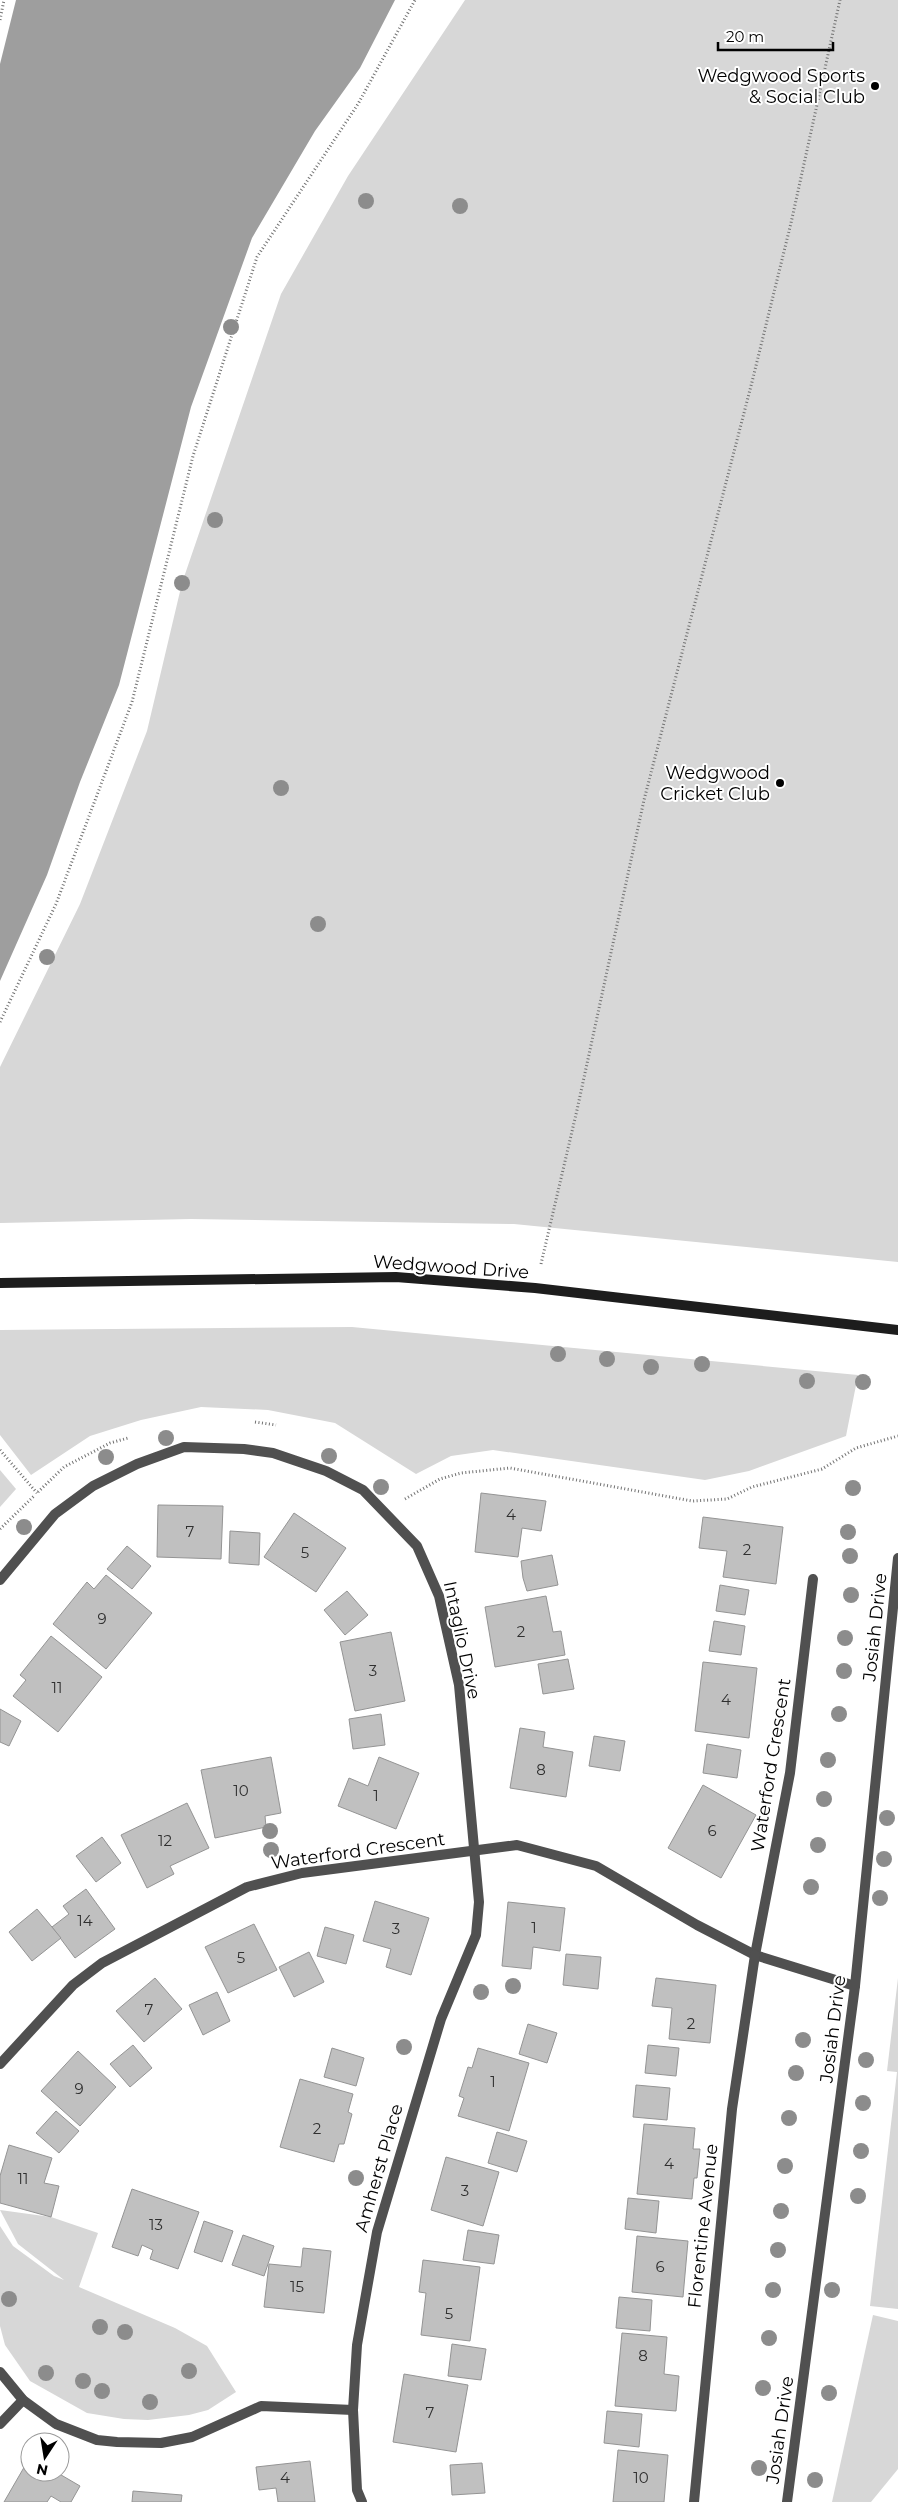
<svg xmlns="http://www.w3.org/2000/svg" width="898" height="2502" font-family="Montserrat,sans-serif">
<style>
.green{fill:#d7d7d7}
.water{fill:#9e9e9e}
.building{fill:#c0c0c0;stroke:#949494}
.lines{fill:none;stroke-linecap:round;stroke-linejoin:round}
.path{stroke:#727272;stroke-width:3;stroke-dasharray:1 2.5;stroke-linecap:butt}
.lane{stroke:#505050;stroke-width:10}
.street{stroke:#505050;stroke-width:10}
.secondary{stroke:#1d1d1d;stroke-width:10}
.tree{fill:#8c8c8c}
.poi-dot{fill:#000;stroke:#fff;stroke-width:2}
.labels{text-anchor:middle;stroke-width:4;stroke-linejoin:round;paint-order:stroke}
.number-label{font-size:15px;fill:#303030}
.poi-label{font-size:18px;fill:#000;stroke:#fff;text-anchor:end}
.street-label{font-size:18px;fill:#000;stroke:#fff}
</style>
<rect width="100%" height="100%" fill="#fff"/>
<g class="green">
<polygon points="465,0 898,0 898,1262 514,1224 191,1219 0,1223 0,1067 80,904 147,731 182,583 281,294 348,176"/>
<polygon points="352,1327 858,1375 846,1436 749,1471 705,1480 493,1450 451,1456 416,1474 335,1423 268,1410 201,1407 141,1420 90,1436 31,1475 0,1435 0,1330"/>
<polygon points="0,1470 16,1489 0,1507"/>
<polygon points="898,1978 898,2309 870,2306 897,2072 887,2071"/>
<polygon points="0,2210 51,2217 98,2233 79,2287 175,2328 207,2346 236,2392 208,2410 189,2415 148,2420 124,2419 87,2413 30,2381 5,2345 0,2326 0,2226 13,2246 54,2276 64,2280 18,2244"/>
<polygon points="873,2315 898,2321 898,2469 871,2502 832,2502"/>
</g>
<polygon class="water" points="16,0 395,0 360,68 315,131 252,238 191,407 119,685 80,782 47,875 0,981 0,64"/>
<g class="building">
<polygon points="481,1493 546,1501 541,1531 522,1528 518,1557 475,1552"/>
<polygon points="158,1505 223,1506 221,1559 157,1557"/>
<polygon points="294,1513 346,1548 316,1592 264,1557"/>
<polygon points="703,1517 783,1527 776,1584 723,1577 727,1551 699,1548"/>
<polygon points="230,1531 260,1533 259,1565 229,1563"/>
<polygon points="127,1546 151,1566 132,1589 107,1569"/>
<polygon points="552,1555 558,1585 527,1591 523,1578 521,1561"/>
<polygon points="106,1575 152,1613 106,1669 53,1624 87,1582 94,1589"/>
<polygon points="720,1585 749,1590 745,1615 716,1611"/>
<polygon points="347,1591 368,1615 345,1635 324,1610"/>
<polygon points="546,1596 553,1632 561,1631 565,1655 495,1667 485,1607"/>
<polygon points="714,1621 745,1626 741,1655 709,1651"/>
<polygon points="391,1632 405,1701 355,1711 340,1642"/>
<polygon points="51,1636 102,1677 58,1732 13,1696 26,1680 20,1675"/>
<polygon points="568,1659 574,1689 543,1694 538,1664"/>
<polygon points="703,1662 757,1668 749,1738 695,1731"/>
<polygon points="0,1709 21,1721 9,1746 0,1742"/>
<polygon points="381,1714 385,1745 353,1749 349,1719"/>
<polygon points="520,1728 545,1732 543,1747 573,1752 566,1797 510,1788"/>
<polygon points="594,1736 625,1741 620,1771 589,1766"/>
<polygon points="707,1744 741,1750 737,1778 703,1773"/>
<polygon points="271,1757 281,1813 265,1816 266,1827 215,1838 201,1770"/>
<polygon points="379,1757 419,1773 396,1829 338,1806 349,1778 368,1786"/>
<polygon points="703,1785 756,1815 721,1878 668,1848"/>
<polygon points="187,1803 209,1848 170,1866 174,1874 147,1888 121,1835"/>
<polygon points="102,1837 121,1863 96,1882 76,1856"/>
<polygon points="86,1889 115,1929 75,1958 52,1927 69,1914 63,1906"/>
<polygon points="375,1901 429,1918 411,1975 386,1967 391,1949 363,1941"/>
<polygon points="508,1902 565,1908 560,1951 533,1947 531,1969 502,1966"/>
<polygon points="37,1909 61,1938 32,1961 9,1932"/>
<polygon points="254,1924 277,1970 228,1993 205,1947"/>
<polygon points="325,1927 354,1935 346,1964 317,1956"/>
<polygon points="309,1952 324,1982 294,1997 279,1967"/>
<polygon points="566,1954 601,1957 598,1989 563,1985"/>
<polygon points="155,1978 182,2009 144,2042 116,2011"/>
<polygon points="656,1978 716,1985 710,2043 669,2039 672,2008 652,2006"/>
<polygon points="217,1992 230,2021 203,2035 189,2005"/>
<polygon points="528,2024 557,2033 547,2063 519,2054"/>
<polygon points="133,2045 152,2068 130,2087 110,2064"/>
<polygon points="648,2045 679,2048 676,2076 645,2073"/>
<polygon points="332,2048 364,2058 356,2086 324,2077"/>
<polygon points="478,2048 529,2063 509,2131 458,2116 464,2098 459,2096 468,2067 472,2068"/>
<polygon points="78,2051 116,2087 80,2126 41,2091"/>
<polygon points="300,2079 353,2094 348,2112 352,2114 344,2144 339,2144 334,2162 280,2147"/>
<polygon points="636,2085 670,2088 667,2120 633,2117"/>
<polygon points="56,2111 79,2131 59,2153 36,2133"/>
<polygon points="644,2124 695,2128 693,2149 700,2149 697,2178 694,2178 692,2199 637,2194"/>
<polygon points="497,2132 527,2141 517,2172 488,2163"/>
<polygon points="9,2145 52,2158 44,2183 59,2186 51,2217 0,2203 0,2176"/>
<polygon points="446,2157 499,2172 483,2226 431,2210"/>
<polygon points="132,2189 199,2212 178,2269 150,2259 153,2250 142,2245 138,2256 112,2247"/>
<polygon points="628,2198 659,2201 656,2233 625,2229"/>
<polygon points="204,2221 233,2231 222,2262 194,2252"/>
<polygon points="468,2230 499,2235 494,2264 463,2260"/>
<polygon points="243,2235 274,2246 264,2276 232,2265"/>
<polygon points="637,2236 688,2241 683,2297 632,2292"/>
<polygon points="303,2248 331,2251 324,2313 264,2307 269,2264 301,2267"/>
<polygon points="423,2260 480,2267 470,2341 421,2335 426,2293 419,2292"/>
<polygon points="619,2297 652,2300 650,2331 616,2328"/>
<polygon points="622,2333 667,2337 664,2374 679,2376 676,2411 615,2406"/>
<polygon points="452,2344 486,2349 481,2380 448,2376"/>
<polygon points="404,2374 468,2385 456,2452 393,2442"/>
<polygon points="607,2411 642,2414 639,2447 604,2443"/>
<polygon points="618,2450 668,2455 664,2502 613,2502"/>
<polygon points="30,2457 30,2472 56,2472 80,2486 71,2502 61,2502 51,2496 47,2502 4,2502"/>
<polygon points="310,2461 315,2502 278,2502 276,2488 259,2490 256,2467"/>
<polygon points="482,2463 485,2493 452,2495 450,2465"/>
<polygon points="133,2491 182,2495 181,2502 132,2502"/>
</g>
<g class="lines">
<g class="path">
<polyline points="0,20 4,0"/>
<polyline points="0,1022 56,904 132,702 193,456 257,257 358,104 415,0"/>
<polyline points="541,1264 577,1110 644,800 752,382 791,223 840,0"/>
<polyline points="255,1422 276,1425"/>
<polyline points="0,1450 37,1493"/>
<polyline points="38,1492 64,1467 110,1443 128,1438"/>
<polyline points="405,1499 440,1479 461,1473 510,1468 692,1501 727,1499 752,1487 822,1469 856,1448 898,1436"/>
<polyline points="0,1529 34,1496"/>
</g>
<polyline class="lane" points="755,1955 790,1773 813,1579"/>
<g class="street">
<polyline points="0,1580 55,1514 93,1486 137,1464 184,1447 244,1449 273,1453 326,1471 363,1490 417,1546 439,1596 459,1685 479,1902 476,1935 441,2019 377,2232 357,2345 353,2410 357,2490 362,2502"/>
<polyline points="0,2064 73,1985 102,1963 247,1887 302,1873 517,1845 596,1866 697,1925 755,1955 855,1986"/>
<polyline points="0,2372 23,2400 56,2424 97,2440 117,2442 161,2443 192,2437 261,2406 353,2410"/>
<polyline points="0,2424 23,2400"/>
<polyline points="694,2502 732,2109 755,1955"/>
<polyline points="787,2502 855,1986 898,1558"/>
</g>
<polyline class="secondary" points="0,1283 396,1277 535,1288 898,1330"/>
</g>
<g class="tree">
<circle cx="366" cy="201" r="8"/>
<circle cx="460" cy="206" r="8"/>
<circle cx="231" cy="327" r="8"/>
<circle cx="215" cy="520" r="8"/>
<circle cx="182" cy="583" r="8"/>
<circle cx="281" cy="788" r="8"/>
<circle cx="318" cy="924" r="8"/>
<circle cx="47" cy="957" r="8"/>
<circle cx="558" cy="1354" r="8"/>
<circle cx="607" cy="1359" r="8"/>
<circle cx="702" cy="1364" r="8"/>
<circle cx="651" cy="1367" r="8"/>
<circle cx="807" cy="1381" r="8"/>
<circle cx="863" cy="1382" r="8"/>
<circle cx="166" cy="1438" r="8"/>
<circle cx="329" cy="1456" r="8"/>
<circle cx="106" cy="1457" r="8"/>
<circle cx="381" cy="1487" r="8"/>
<circle cx="853" cy="1488" r="8"/>
<circle cx="24" cy="1527" r="8"/>
<circle cx="848" cy="1532" r="8"/>
<circle cx="850" cy="1556" r="8"/>
<circle cx="851" cy="1595" r="8"/>
<circle cx="845" cy="1638" r="8"/>
<circle cx="844" cy="1671" r="8"/>
<circle cx="839" cy="1714" r="8"/>
<circle cx="828" cy="1760" r="8"/>
<circle cx="824" cy="1799" r="8"/>
<circle cx="887" cy="1818" r="8"/>
<circle cx="270" cy="1831" r="8"/>
<circle cx="818" cy="1845" r="8"/>
<circle cx="271" cy="1850" r="8"/>
<circle cx="884" cy="1859" r="8"/>
<circle cx="811" cy="1887" r="8"/>
<circle cx="880" cy="1898" r="8"/>
<circle cx="513" cy="1986" r="8"/>
<circle cx="481" cy="1992" r="8"/>
<circle cx="803" cy="2040" r="8"/>
<circle cx="404" cy="2047" r="8"/>
<circle cx="866" cy="2060" r="8"/>
<circle cx="796" cy="2073" r="8"/>
<circle cx="863" cy="2103" r="8"/>
<circle cx="789" cy="2118" r="8"/>
<circle cx="861" cy="2151" r="8"/>
<circle cx="785" cy="2166" r="8"/>
<circle cx="356" cy="2178" r="8"/>
<circle cx="858" cy="2196" r="8"/>
<circle cx="781" cy="2211" r="8"/>
<circle cx="778" cy="2250" r="8"/>
<circle cx="773" cy="2290" r="8"/>
<circle cx="832" cy="2290" r="8"/>
<circle cx="9" cy="2299" r="8"/>
<circle cx="100" cy="2327" r="8"/>
<circle cx="125" cy="2332" r="8"/>
<circle cx="769" cy="2338" r="8"/>
<circle cx="189" cy="2371" r="8"/>
<circle cx="46" cy="2373" r="8"/>
<circle cx="83" cy="2381" r="8"/>
<circle cx="763" cy="2388" r="8"/>
<circle cx="102" cy="2391" r="8"/>
<circle cx="829" cy="2393" r="8"/>
<circle cx="150" cy="2402" r="8"/>
<circle cx="759" cy="2468" r="8"/>
<circle cx="815" cy="2480" r="8"/>
</g>
<g class="poi-dot">
<circle cx="875" cy="86" r="5"/>
<circle cx="780" cy="783" r="5"/>
</g>
<g class="labels">
<g class="number-label">
<text x="511" y="1520">4</text>
<text x="190" y="1537">7</text>
<text x="747" y="1555">2</text>
<text x="305" y="1558">5</text>
<text x="102" y="1624">9</text>
<text x="521" y="1637">2</text>
<text x="373" y="1676">3</text>
<text x="57" y="1693">11</text>
<text x="726" y="1705">4</text>
<text x="541" y="1775">8</text>
<text x="241" y="1796">10</text>
<text x="376" y="1801">1</text>
<text x="712" y="1836">6</text>
<text x="165" y="1846">12</text>
<text x="85" y="1926">14</text>
<text x="534" y="1933">1</text>
<text x="396" y="1934">3</text>
<text x="241" y="1963">5</text>
<text x="149" y="2015">7</text>
<text x="691" y="2029">2</text>
<text x="493" y="2087">1</text>
<text x="79" y="2094">9</text>
<text x="317" y="2134">2</text>
<text x="669" y="2169">4</text>
<text x="23" y="2184">11</text>
<text x="465" y="2196">3</text>
<text x="156" y="2230">13</text>
<text x="660" y="2272">6</text>
<text x="297" y="2292">15</text>
<text x="449" y="2319">5</text>
<text x="643" y="2361">8</text>
<text x="430" y="2418">7</text>
<text x="285" y="2483">4</text>
<text x="641" y="2483">10</text>
</g>
<g class="poi-label">
<text x="865" y="82">Wedgwood Sports<tspan x="865" dy="21">&amp; Social Club</tspan></text>
<text x="770" y="779">Wedgwood<tspan x="770" dy="21">Cricket Club</tspan></text>
</g>
<g class="street-label">
<text transform="translate(451 1267) rotate(4)" y="6">Wedgwood Drive</text>
<text transform="translate(875 1627) rotate(-84)" y="6">Josiah Drive</text>
<text transform="translate(462 1640) rotate(78)" y="6">Intaglio Drive</text>
<text transform="translate(771 1765) rotate(-81)" y="6">Waterford Crescent</text>
<text transform="translate(358 1851) rotate(-8)" y="6">Waterford Crescent</text>
<text transform="translate(833 2029) rotate(-83)" y="6">Josiah Drive</text>
<text transform="translate(379 2168) rotate(-74)" y="6">Amherst Place</text>
<text transform="translate(703 2226) rotate(-84)" y="6">Florentine Avenue</text>
<text transform="translate(780 2430) rotate(-82)" y="6">Josiah Drive</text>
</g>
</g>
<g transform="translate(45 2457) rotate(192)"><circle r="24" fill="#ffffff" stroke="#999999"/>
<path d="M0-4L9 19L0 12L-9 19Z" fill="#000000"/>
<text y="-8" font-size="14" font-weight="bold" text-anchor="middle" fill="#000000">N</text>
</g>
<path d="M718 42v8h115v-8" fill="none" stroke="#000000" stroke-width="2.5"/>
<text x="726" y="42" font-size="15" fill="#000000" stroke="#ffffff" stroke-width="4" paint-order="stroke">20 m</text>
</svg>
